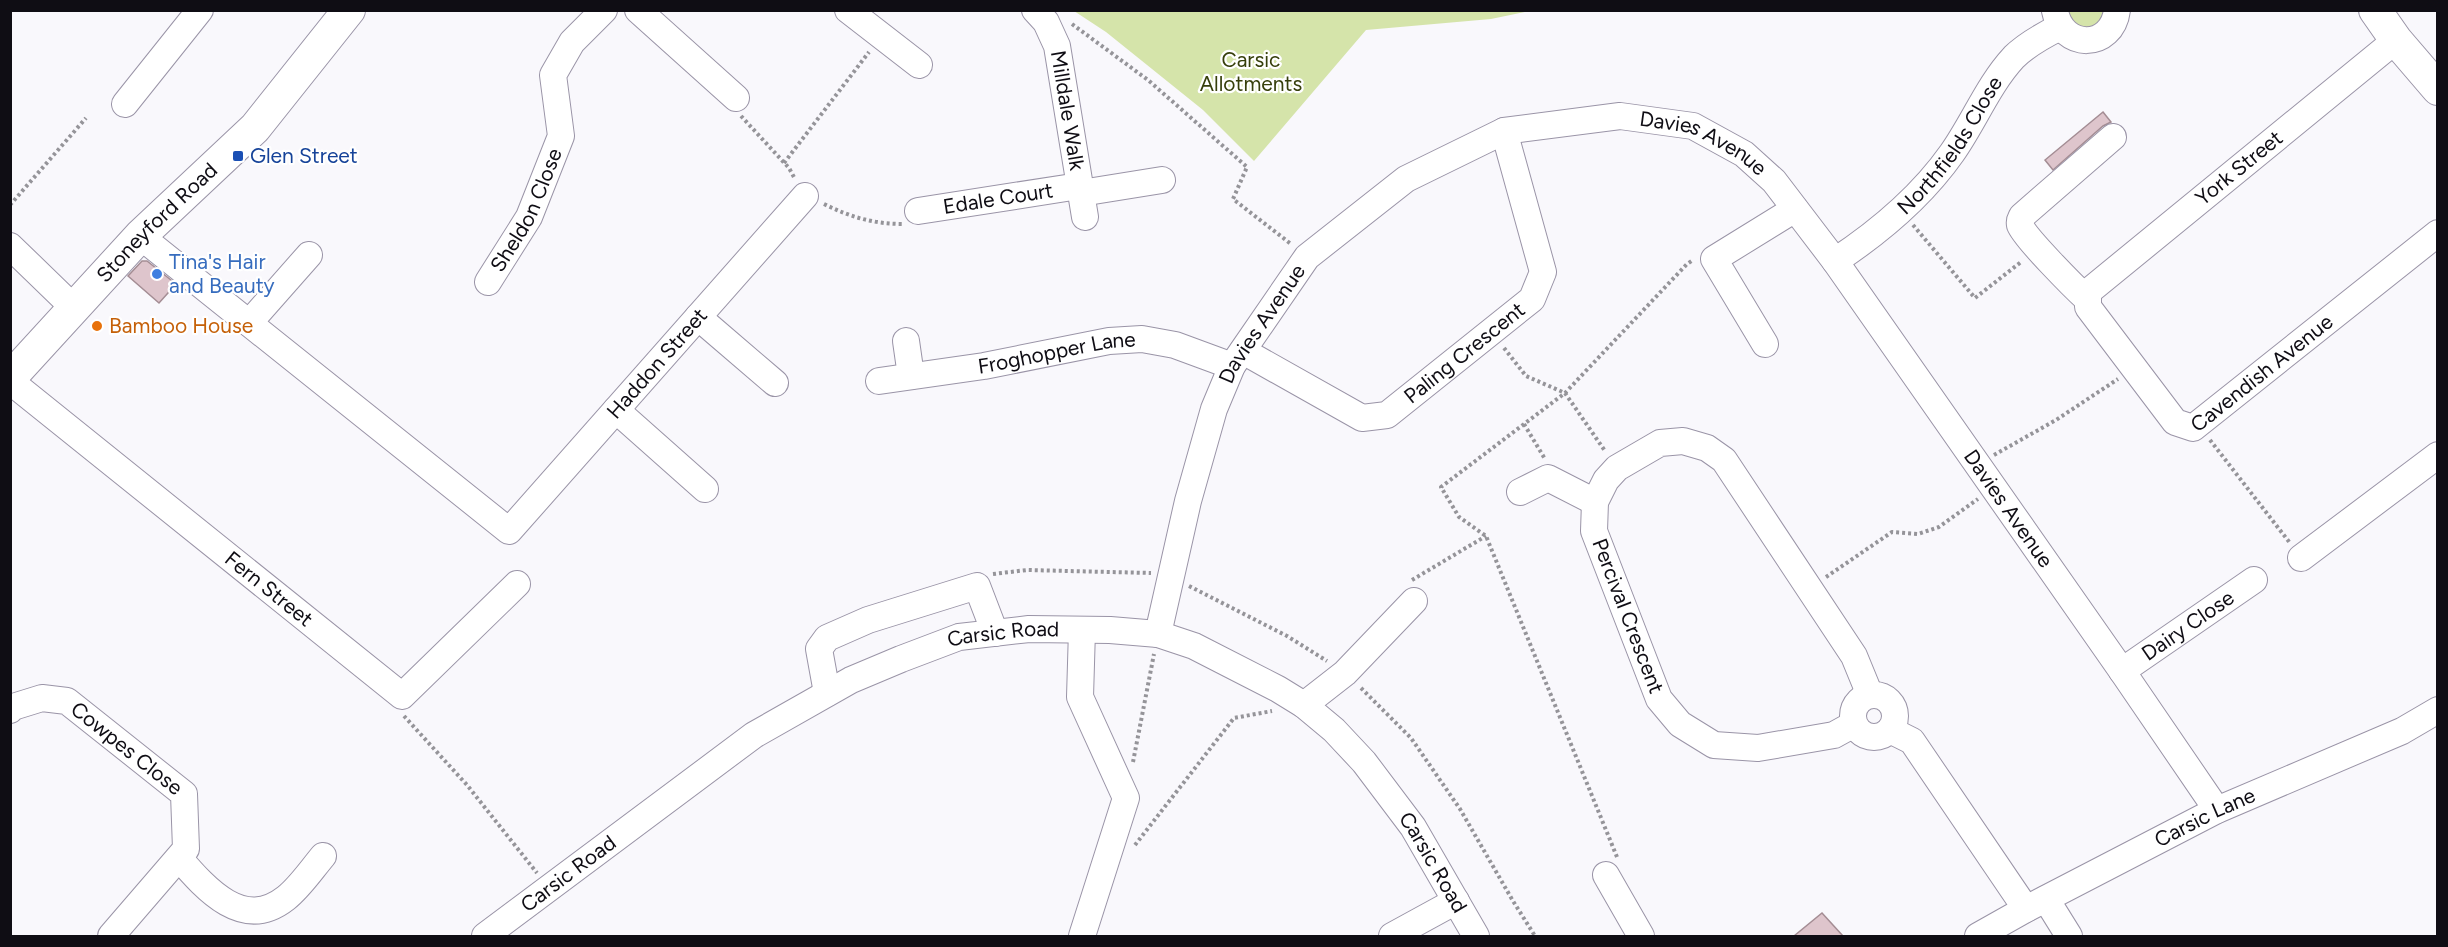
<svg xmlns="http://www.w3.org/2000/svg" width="2448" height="947" font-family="Figtree,sans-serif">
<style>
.green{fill:#d5e4aa}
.building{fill:#dec5cc;stroke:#a48d94;stroke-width:1.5}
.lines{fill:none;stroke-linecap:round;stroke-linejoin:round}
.minor-casing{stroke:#9a94a7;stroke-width:28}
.major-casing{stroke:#9a94a7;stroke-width:34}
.path{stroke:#959499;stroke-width:4;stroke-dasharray:3 3;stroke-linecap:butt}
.minor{stroke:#fff;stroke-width:26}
.major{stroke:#fff;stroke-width:32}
.transit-dot{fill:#1a4fb4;stroke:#fff;stroke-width:2}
.shop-dot{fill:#3f7fe0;stroke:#fff;stroke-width:2}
.food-dot{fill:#e8710a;stroke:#fff;stroke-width:2}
.labels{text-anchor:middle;stroke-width:4.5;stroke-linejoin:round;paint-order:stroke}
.park-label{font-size:21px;fill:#363f0b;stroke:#fff}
.street-label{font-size:21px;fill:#0f0d14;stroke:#fff}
.transit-label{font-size:21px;fill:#164399;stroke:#fff;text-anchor:start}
.shop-label{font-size:21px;fill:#366cbe;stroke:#fff;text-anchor:start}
.food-label{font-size:21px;fill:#c56008;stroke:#fff;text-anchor:start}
</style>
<rect width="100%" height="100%" fill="#f9f8fc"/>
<g class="green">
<polygon points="1074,11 1529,11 1491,19 1366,30 1254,161 1203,110 1106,32"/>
<polygon points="2065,11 2107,11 2100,24 2086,29 2073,24"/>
</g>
<g class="building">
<polygon points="2103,112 2111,122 2103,126 2053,170 2045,160"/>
<polygon points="142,261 147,261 176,284 159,303 128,276"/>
<polygon points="1822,913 1843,936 1794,936"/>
</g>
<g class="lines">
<defs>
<g id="minor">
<polyline points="638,10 736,98"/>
<polyline points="848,10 919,65"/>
<path id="s1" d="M1035,10L1046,22L1057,46L1085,217"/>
<path d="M2055,11C2062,50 2112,50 2117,10"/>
<path id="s2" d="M2396,40L2088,292V307L2175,422L2193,428L2438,233"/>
<polyline points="125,104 200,10"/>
<polyline points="1081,193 1162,180"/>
<path id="s3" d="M918,211L1079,186"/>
<path id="s4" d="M140,236L509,531L805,196"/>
<polyline points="10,246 74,308"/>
<path id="s5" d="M1835,261C1879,232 1921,197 1952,153C1974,122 1988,85 2014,57C2027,44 2044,35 2060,27"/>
<path id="s6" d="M488,282L529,217L561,136L553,75L572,42L604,10"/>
<path d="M2087,299C2075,288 2025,238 2020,225C2019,220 2020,220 2022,216L2113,137"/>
<polyline points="698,317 775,383"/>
<polyline points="249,323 309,255"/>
<polyline points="906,341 911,376"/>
<polyline points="1765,344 1714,259 1795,209"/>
<path id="s7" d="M1243,351L1362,418L1387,415L1532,299L1543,272L1504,131"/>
<path id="s8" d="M10,381L402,696L517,584"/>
<path id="s9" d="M879,381L984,366L1109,341L1142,339L1175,345L1232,366"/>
<polyline points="616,410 705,489"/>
<polyline points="1520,492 1548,478 1595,502"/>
<polyline points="2301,558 2438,455"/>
<path id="s10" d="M1158,634L1188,501L1214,409L1232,366L1307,257L1406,179L1504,131L1620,116L1693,126L1744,154L1774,181L1835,261L2122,671L2217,810"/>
<path id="s11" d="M2122,671L2254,580"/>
<polyline points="827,693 819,649 827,638 868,620 977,586 995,633"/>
<circle cx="1874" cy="716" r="21"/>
<polyline points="1304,705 1345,673 1414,601"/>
<path id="s12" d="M10,710L13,707L42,698L67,701L184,794L186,849L111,936"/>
<polyline points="1854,724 1834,735 1758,748 1714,745 1680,724 1659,699 1594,531 1595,502 1606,480 1617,468 1660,443 1683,441 1707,448 1724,460 1854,656 1870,695"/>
<polyline points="1890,730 1912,741 2026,909"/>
<path d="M179,858C206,889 243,932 286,898C300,887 312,869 323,856"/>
<polyline points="1606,875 1641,936"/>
<polyline points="2046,899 2069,936"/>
<path id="s13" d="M485,936L754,735L851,680L901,659L959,637L1029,629L1110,630L1158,634L1194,646L1278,689L1304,705L1334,730L1364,762L1413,827L1476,936"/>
<polyline points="1082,936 1126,798 1080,697 1082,630"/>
<polyline points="1392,936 1456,901"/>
<path id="s14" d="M1978,936L2026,909L2217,810L2402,731L2438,710"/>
</g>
<g id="major">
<polyline points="2375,10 2396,40 2438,89"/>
<path id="s15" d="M10,378L140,236L255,128L349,10"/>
</g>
</defs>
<use href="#minor" class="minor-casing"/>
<use href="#major" class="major-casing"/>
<g class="path">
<polyline points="1072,24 1148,80 1247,167 1233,199 1291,244"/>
<polyline points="741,116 789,168 795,179"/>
<polyline points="784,163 869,52"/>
<path d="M824,204C850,217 874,224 903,224"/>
<polyline points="10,205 86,118"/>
<polyline points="1913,225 1975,298 2021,262"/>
<polyline points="1504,348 1526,376 1565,393 1605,451"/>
<polyline points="1524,424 1545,459"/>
<polyline points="2210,440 2290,543"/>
<polyline points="1994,455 2056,420 2118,379"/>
<polyline points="993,574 1027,570 1151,573"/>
<polyline points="1826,577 1892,532 1918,534 1939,527 1978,499"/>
<polyline points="1412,580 1486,536"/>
<polyline points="1189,586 1287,636 1327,661"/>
<polyline points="1361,688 1411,738 1460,809 1513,901 1535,936"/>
<polyline points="404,716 467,785 537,873"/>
<polyline points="1133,762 1154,654"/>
<polyline points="1135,845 1234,718 1272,711"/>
<polyline points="1617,857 1486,536 1459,517 1441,487 1565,393 1687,264 1693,260"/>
</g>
<use href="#minor" class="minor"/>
<use href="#major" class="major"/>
</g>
<rect class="transit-dot" x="232" y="150" width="12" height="12" rx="3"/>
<circle class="shop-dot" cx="157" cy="274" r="6"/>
<circle class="food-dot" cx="97" cy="326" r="6"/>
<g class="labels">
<g class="park-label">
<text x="1251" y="67">Carsic<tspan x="1251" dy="24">Allotments</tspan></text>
</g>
<g class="street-label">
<text dy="7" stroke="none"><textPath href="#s1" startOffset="108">Milldale Walk</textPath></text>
<text dy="7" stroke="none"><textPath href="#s5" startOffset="165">Northfields Close</textPath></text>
<text dy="7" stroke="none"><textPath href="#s10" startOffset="852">Davies Avenue</textPath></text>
<text transform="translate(2239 168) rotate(-39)" y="7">York Street</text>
<text dy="7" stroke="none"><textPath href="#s3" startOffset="81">Edale Court</textPath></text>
<text dy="7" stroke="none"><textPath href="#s6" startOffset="82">Sheldon Close</textPath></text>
<text dy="7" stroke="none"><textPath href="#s15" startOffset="214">Stoneyford Road</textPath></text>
<text dy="7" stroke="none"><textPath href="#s10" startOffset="330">Davies Avenue</textPath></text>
<text dy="7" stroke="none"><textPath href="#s7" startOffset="261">Paling Crescent</textPath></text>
<text dy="7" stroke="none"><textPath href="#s9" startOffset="180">Froghopper Lane</textPath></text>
<text dy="7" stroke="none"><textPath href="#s4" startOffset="696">Haddon Street</textPath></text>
<text dy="7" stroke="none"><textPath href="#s2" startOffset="664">Cavendish Avenue</textPath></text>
<text dy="7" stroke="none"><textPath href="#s10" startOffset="1338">Davies Avenue</textPath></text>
<text dy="7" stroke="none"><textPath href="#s8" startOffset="332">Fern Street</textPath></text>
<text transform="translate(1628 616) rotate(69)" y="7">Percival Crescent</text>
<text dy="7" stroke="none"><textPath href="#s11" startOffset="80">Dairy Close</textPath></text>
<text dy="7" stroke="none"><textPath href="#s13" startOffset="608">Carsic Road</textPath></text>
<text dy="7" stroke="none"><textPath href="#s12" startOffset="136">Cowpes Close</textPath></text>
<text dy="7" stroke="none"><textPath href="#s14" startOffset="256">Carsic Lane</textPath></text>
<text dy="7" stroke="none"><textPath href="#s13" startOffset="1131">Carsic Road</textPath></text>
<text dy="7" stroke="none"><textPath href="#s13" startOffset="104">Carsic Road</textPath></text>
</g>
<g class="transit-label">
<text x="250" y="163">Glen Street</text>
</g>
<g class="shop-label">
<text x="169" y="269">Tina's Hair<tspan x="169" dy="24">and Beauty</tspan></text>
</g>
<g class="food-label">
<text x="109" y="333">Bamboo House</text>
</g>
</g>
<rect width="2448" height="947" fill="none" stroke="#0f0d14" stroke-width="24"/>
</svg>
